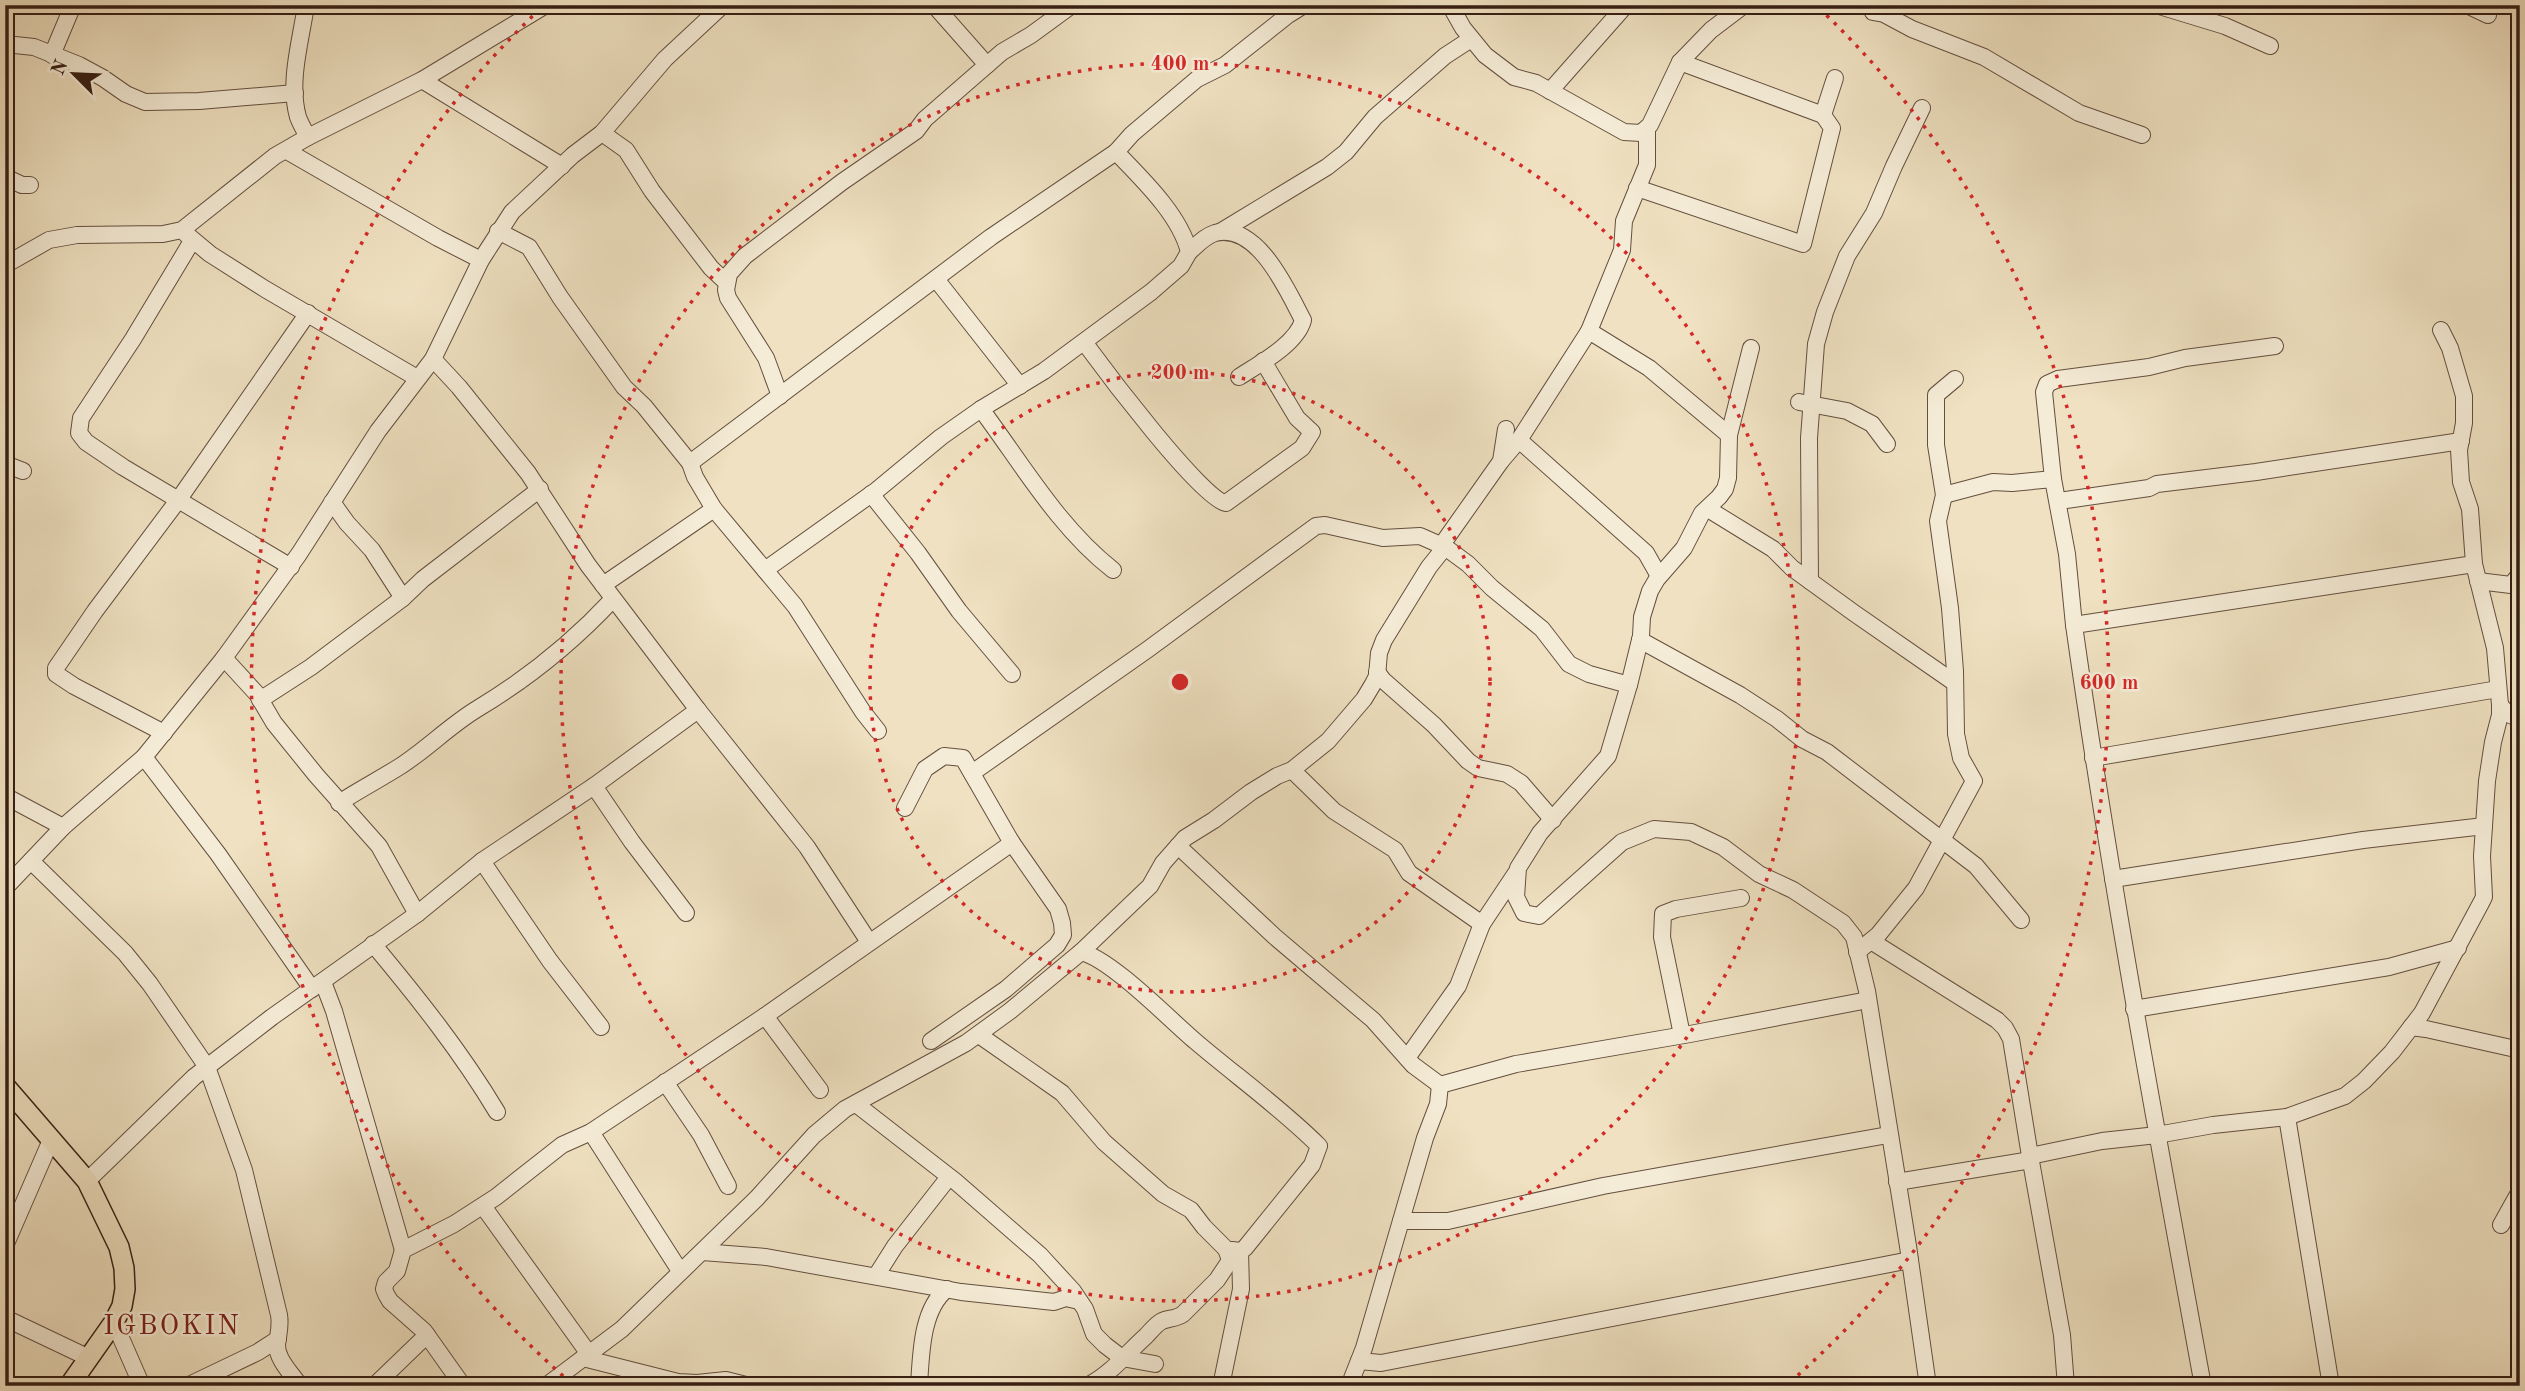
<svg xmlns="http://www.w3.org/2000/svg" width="2525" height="1391" font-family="'Old Standard TT',serif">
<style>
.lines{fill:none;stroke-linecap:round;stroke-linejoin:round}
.minor-casing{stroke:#644f3f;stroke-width:18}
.major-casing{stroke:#361e14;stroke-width:22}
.minor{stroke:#f5ecd7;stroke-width:16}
.major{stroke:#efe1c1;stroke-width:19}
.ring{fill:none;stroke:#d62828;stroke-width:3.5;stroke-dasharray:3.5 7}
.labels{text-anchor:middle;stroke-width:5;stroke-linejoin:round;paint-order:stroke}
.quarter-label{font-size:28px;letter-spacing:2px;fill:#7a1f14;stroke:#f5ecd7}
.centre{fill:#d62828;stroke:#f5ecd7;stroke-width:3.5}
.ring-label{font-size:21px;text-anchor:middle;font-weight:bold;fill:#d62828;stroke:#f5ecd7;stroke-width:5;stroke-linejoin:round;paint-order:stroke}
</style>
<rect width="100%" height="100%" fill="#efe1c1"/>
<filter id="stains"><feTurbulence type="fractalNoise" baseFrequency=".00286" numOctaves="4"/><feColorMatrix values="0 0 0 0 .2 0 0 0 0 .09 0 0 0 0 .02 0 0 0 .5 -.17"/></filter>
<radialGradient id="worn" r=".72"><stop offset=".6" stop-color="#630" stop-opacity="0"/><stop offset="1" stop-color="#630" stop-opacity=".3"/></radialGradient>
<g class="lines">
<defs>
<g id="minor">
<path d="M306,5C301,40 288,82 298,117C300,123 304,130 308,137"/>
<polyline points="934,5 987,65"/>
<polyline points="1450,5 1463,28 1485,55 1514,77 1536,83 1624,132 1641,133 1650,125 1680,62 1711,30 1744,5"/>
<polyline points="1869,5 1873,12 1884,14 1912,29 1984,57 2079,113 2142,135"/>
<polyline points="2156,5 2225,26 2270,46"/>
<polyline points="2467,5 2488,15"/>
<polyline points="5,44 34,47 79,65 103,78 126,94 145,102 199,101 295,93"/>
<polyline points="52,55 73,5"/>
<polyline points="422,80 562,166"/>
<polyline points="1550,91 1626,5"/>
<polyline points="1823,115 1835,78"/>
<polyline points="602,133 626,150 652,191 711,268 727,283"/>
<polyline points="287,151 438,238 481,260"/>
<polyline points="5,177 22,185 30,185"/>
<polyline points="1637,188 1803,244 1832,128 1823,115 1680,62"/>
<polyline points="498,231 529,247 560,297 624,387 644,406 690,463 695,477 714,509 795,606 863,712 878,731"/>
<polyline points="1220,232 1327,167 1346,152 1375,117 1445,56 1471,39"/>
<polyline points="186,234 210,254 265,289 417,378"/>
<polyline points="192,241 133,339 81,418 79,433 86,442 123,467 291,567"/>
<path d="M1189,252C1197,245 1205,236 1215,233C1258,222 1288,292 1303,320C1297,344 1259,364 1239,377"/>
<polyline points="5,265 49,240 77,235 163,234 182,230 275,156 308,137 422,80 546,5"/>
<polyline points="936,279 1020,386"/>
<polyline points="1589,331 1622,250 1624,221 1647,165 1647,129"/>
<path d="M1084,342C1103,368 1202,500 1226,503L1302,448L1312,432L1297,418L1263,361"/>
<polyline points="2275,346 2185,358 2149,367 2058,379 2047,384 2044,392 2053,479 2067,554 2074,625 2474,564"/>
<polyline points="1751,348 1729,435 1728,478 1725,489 1719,497 1702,513 1684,548 1657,579 1650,591 1642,617 1641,636 1629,685 1608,756 1540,833 1518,868 1516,897 1524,913 1539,916 1622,842 1654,829 1691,832 1723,847 1759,874 1793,890 1843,923 1854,937 1867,991 1908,1246 1928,1386"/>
<polyline points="433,359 459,387 528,473 588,565 698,710 807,847 869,942"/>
<polyline points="780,396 766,358 728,298 726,290 729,274 745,256 842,182 916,131 925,119 1002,52 1031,35 1072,5"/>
<polyline points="1799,402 1847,411 1872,424 1887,444"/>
<path d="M981,409C1022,464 1059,528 1113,570"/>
<polyline points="1519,440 1589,331 1649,368 1729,435"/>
<polyline points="1501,461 1519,440 1646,553 1659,576"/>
<polyline points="690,463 991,237 1116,152 1132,134 1197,79 1225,65 1288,15 1304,5"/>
<polyline points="5,464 23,471"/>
<polyline points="871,494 918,553 959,611 1012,674"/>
<polyline points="1944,495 1993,482 2012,483 2053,479"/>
<polyline points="2059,501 2149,488 2157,484 2256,472 2461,441"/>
<polyline points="332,502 347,523 372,550 403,598"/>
<polyline points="1708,509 1773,549 1792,568 1854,613 1955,683"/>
<polyline points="1441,546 1501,461 1506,429"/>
<path d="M765,570L877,490L941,437L981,409L1044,371L1151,292L1181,266L1189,252C1180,215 1142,179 1116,152"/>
<polyline points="1810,581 1809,438 1816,344 1825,312 1847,256 1874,213 1894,166 1922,108"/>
<polyline points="2478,581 2511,585 2520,574"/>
<polyline points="603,585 714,509"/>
<path d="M2074,625C2110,880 2157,1133 2203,1386"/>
<polyline points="1640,640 1740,695 1777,719 1802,739 1827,752 1976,866 2021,920"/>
<polyline points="224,658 257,694 274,723 316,775 379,846 417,914"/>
<polyline points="1377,672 1383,680 1434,725 1468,761 1478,768 1507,774 1521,783 1553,820"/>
<polyline points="260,700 311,667 403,598 423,579 540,489"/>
<polyline points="2500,705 2508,714 2520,719"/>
<polyline points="164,733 74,686 56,674 56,668 95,611 179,499 308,313"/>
<polyline points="144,757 218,854 312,989"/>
<polyline points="2093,758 2498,689"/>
<polyline points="1292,770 1334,811 1395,850 1409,873 1482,924 1516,873"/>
<polyline points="972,773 1147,650 1316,526 1325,525 1383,538 1420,536 1445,547 1468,564 1492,588 1542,629 1569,664 1589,674 1629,685"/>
<polyline points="594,786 632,842 686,913"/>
<polyline points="5,796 63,827"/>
<path d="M339,803C359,790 380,779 399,767C426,750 449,726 477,709C527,679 573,642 613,599"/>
<polyline points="905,808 925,769 944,756 963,758 1012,843 1058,909 1062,923 1063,935 1057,945 1006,989 931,1041"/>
<polyline points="1178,846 1274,936 1373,1020 1413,1065 1440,1085"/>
<path d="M31,861L125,953L150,984L207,1067L244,1170L279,1315C281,1326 278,1334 277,1345C277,1360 292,1374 300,1386"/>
<polyline points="482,861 550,961 601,1027"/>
<polyline points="2113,879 2363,840 2484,826"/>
<polyline points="5,888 63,827 144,757 224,658 299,554 378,431 433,359 481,260 512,212 573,155 602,133 665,59 723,5"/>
<polyline points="1871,941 1997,1020 2005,1028 2011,1039 2030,1156"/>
<path d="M373,944C418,998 461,1052 497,1112"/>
<path d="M1081,952C1111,959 1169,1019 1195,1041C1236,1076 1281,1108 1319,1146L1312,1165L1245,1248L1231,1259L1217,1280L1183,1314C1176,1319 1169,1318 1162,1321C1156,1324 1150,1332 1146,1336C1126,1354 1111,1374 1087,1386"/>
<polyline points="1857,952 1878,935 1916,888 1974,781 1961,758 1956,734 1955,671 1950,608 1938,521 1944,495 1936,445 1936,395 1955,379"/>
<polyline points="323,982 334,1011 403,1250"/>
<polyline points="2134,1009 2389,967 2458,948"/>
<polyline points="765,1016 820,1090"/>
<polyline points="2411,1027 2426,1029 2520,1050"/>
<polyline points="979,1035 1062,1093 1104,1142 1163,1194 1191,1210 1204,1227 1226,1249 1230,1260"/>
<polyline points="1682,1035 1662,937 1663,914 1676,909 1741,898"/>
<polyline points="1407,1058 1458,986 1482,924"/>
<polyline points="665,1082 701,1135 728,1186"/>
<polyline points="856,1104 955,1181 1040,1255 1073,1291 1085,1309 1094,1334 1105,1345 1122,1358 1155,1364"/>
<polyline points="2287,1117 2331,1386"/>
<polyline points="591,1132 680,1271"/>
<polyline points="87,1181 194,1077 272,1017 417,914 482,861 594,786 698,710"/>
<polyline points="1897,1182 2031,1160"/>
<polyline points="483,1206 589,1354"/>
<polyline points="1401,1221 1448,1221 1603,1186 1888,1135"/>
<polyline points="2501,1225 2520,1191"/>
<polyline points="5,1246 51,1140"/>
<polyline points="702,1252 766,1257 961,1292 1054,1302 1066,1298 1079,1301"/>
<polyline points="876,1276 895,1246 949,1177"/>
<polyline points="5,1318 89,1358"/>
<polyline points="114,1322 142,1386"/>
<polyline points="583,1358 678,1382 697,1383 726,1380 750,1386"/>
<polyline points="1359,1361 1381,1363 1910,1260"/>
<polyline points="187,1386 258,1352 278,1339"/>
<polyline points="374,1386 427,1335"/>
<polyline points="463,1386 424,1331 390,1301 386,1294 384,1289 386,1282 397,1271 403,1250 454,1224 496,1197 562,1145 591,1132 765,1016 1012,843"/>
<polyline points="546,1386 622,1329 757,1198 814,1135 845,1109 966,1043 1010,1011 1081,952 1150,886 1163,863 1185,838 1214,820 1251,792 1277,776 1292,770 1328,741 1364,699 1373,684 1377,676 1379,653 1384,640 1429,567 1445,547"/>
<path d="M919,1386C921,1356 921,1309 947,1289"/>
<polyline points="1221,1386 1241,1289 1240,1251 1232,1250"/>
<polyline points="1349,1386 1364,1348 1425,1138 1438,1104 1440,1085 1516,1064 1690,1034 1868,1000"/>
<polyline points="2066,1386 2062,1335 2030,1156 2102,1141 2157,1135 2213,1125 2287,1117 2345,1096 2364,1081 2392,1052 2422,1013 2481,903 2484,897 2482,856 2487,781 2493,742 2500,715 2500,705 2495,648 2474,564 2470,509 2461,482 2459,450 2464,423 2464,396 2450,348 2441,330"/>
</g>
<polyline id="major" points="5,1086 87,1181 119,1247 124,1268 125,1289 122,1306 114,1322 69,1386"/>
</defs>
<use href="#minor" class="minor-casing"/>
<use href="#major" class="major-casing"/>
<use href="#minor" class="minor"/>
<use href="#major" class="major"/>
</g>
<g class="ring">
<circle cx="1180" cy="682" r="310"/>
<circle cx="1180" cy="682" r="619"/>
<path d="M571 1383A929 929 0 0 1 541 8M1819 8A929 929 0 0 1 1789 1383"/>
</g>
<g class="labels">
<g class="quarter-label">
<text x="172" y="1334">IGBOKIN</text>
</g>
</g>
<circle cx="1180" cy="682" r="10" class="centre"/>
<g class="ring-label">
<text x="1180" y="70">400 m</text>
<text x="1180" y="379">200 m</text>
<text x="2109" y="689">600 m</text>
</g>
<rect width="2525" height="1391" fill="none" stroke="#efe1c1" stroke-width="28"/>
<rect x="7" y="7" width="2511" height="1377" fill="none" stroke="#361e14" stroke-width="3.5"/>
<rect x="14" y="14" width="2497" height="1363" fill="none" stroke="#361e14" stroke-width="2"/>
<g transform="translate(74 74) rotate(294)" stroke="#f5ecd7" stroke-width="5" paint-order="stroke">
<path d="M0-5L12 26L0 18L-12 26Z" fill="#361e14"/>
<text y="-10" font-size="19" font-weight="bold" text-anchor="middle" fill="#361e14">N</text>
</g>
<rect width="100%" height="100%" filter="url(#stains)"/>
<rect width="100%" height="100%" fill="url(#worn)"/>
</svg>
